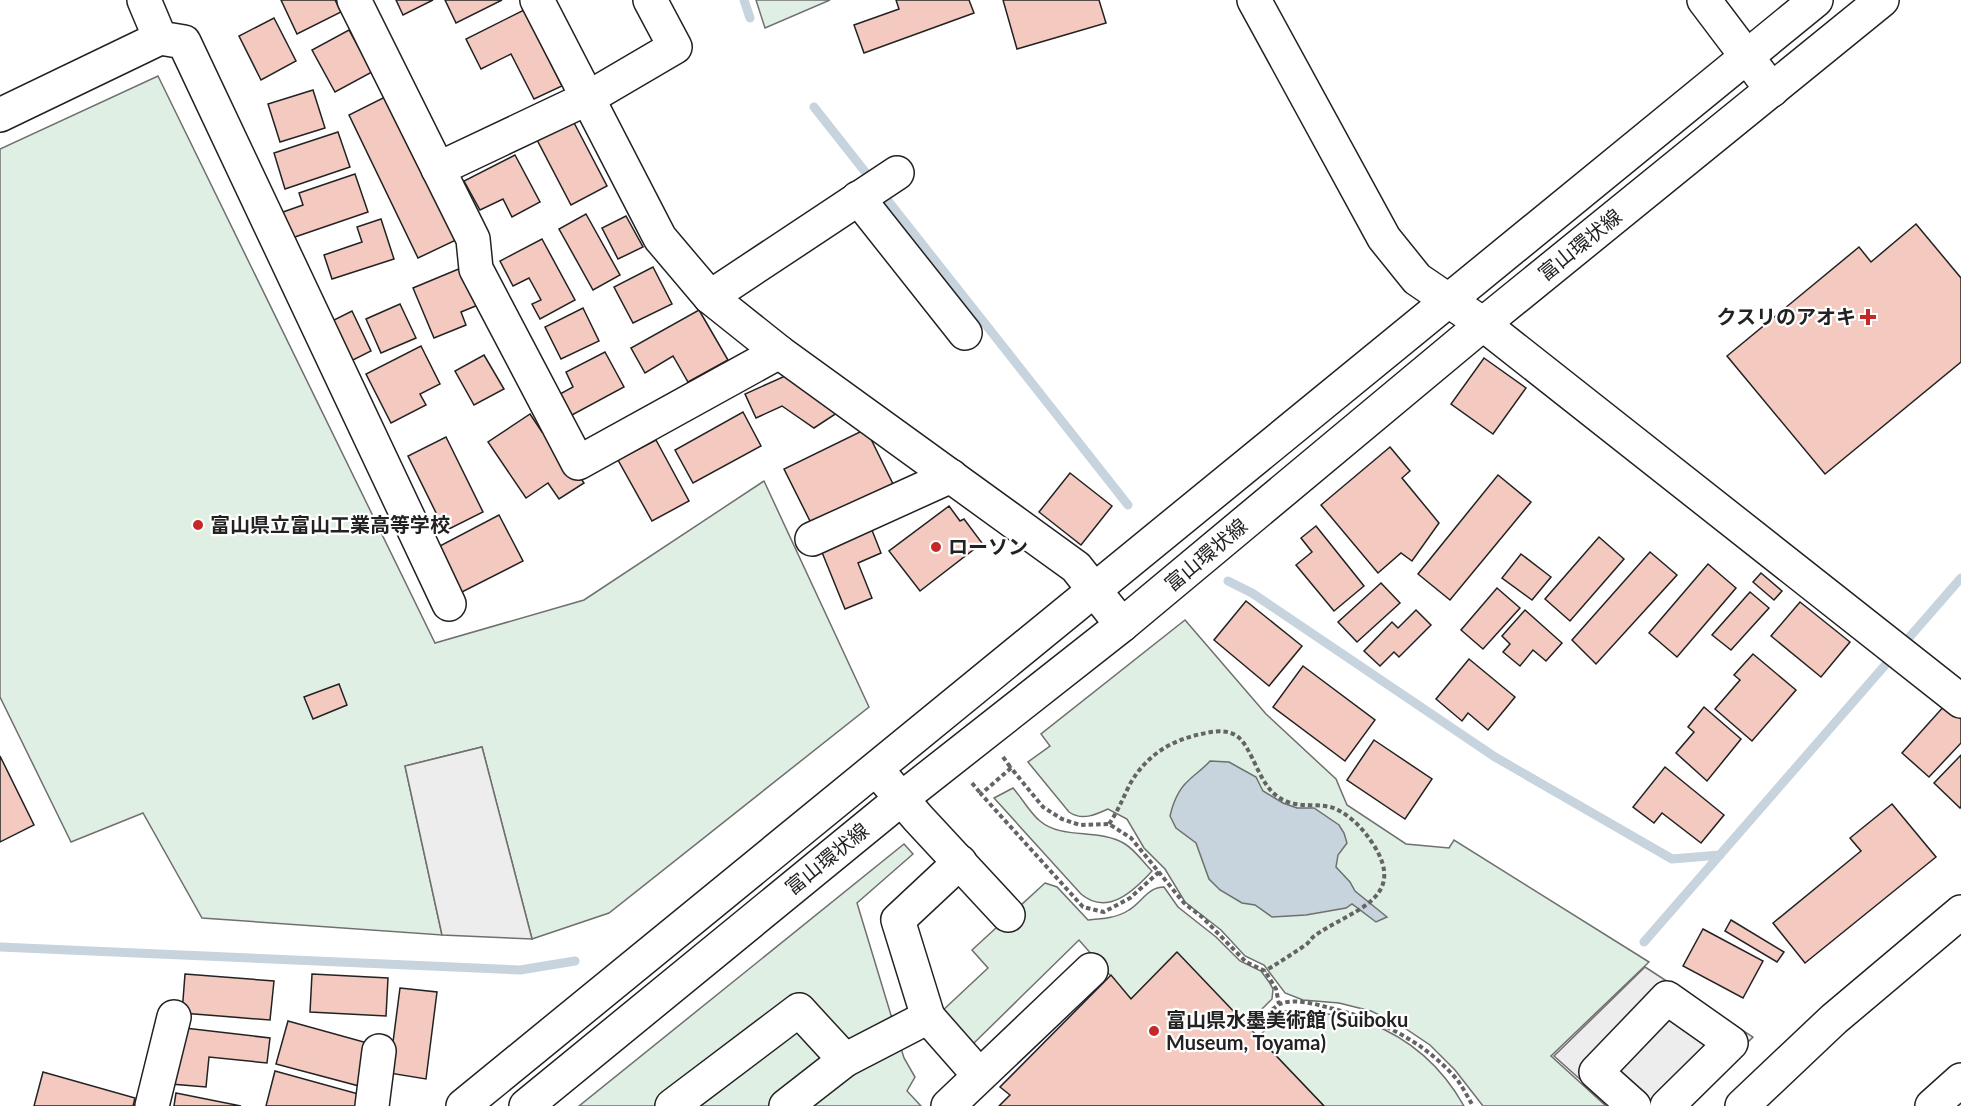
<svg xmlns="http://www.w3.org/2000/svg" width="1961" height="1106" font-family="Lato,'Noto Sans JP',sans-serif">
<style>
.green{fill:#e0efe3;stroke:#6f6f6f;stroke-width:1.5}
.parking{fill:#ededed;stroke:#6f6f6f;stroke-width:1.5}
.water{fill:#c7d3dd;stroke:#6f6f6f;stroke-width:1.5}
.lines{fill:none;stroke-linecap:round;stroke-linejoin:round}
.stream{stroke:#c7d3dd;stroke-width:9}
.building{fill:#f3c9c0;stroke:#222;stroke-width:1.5}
.minor-casing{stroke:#222;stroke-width:36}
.major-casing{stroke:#222;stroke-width:36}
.path{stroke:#646464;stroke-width:4;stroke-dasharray:4.5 3;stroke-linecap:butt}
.minor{stroke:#fff;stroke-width:33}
.major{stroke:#fff;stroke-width:33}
.poi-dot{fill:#c62828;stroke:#fff;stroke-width:2}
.labels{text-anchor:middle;stroke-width:4.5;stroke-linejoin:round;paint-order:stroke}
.street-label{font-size:20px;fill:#222;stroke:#fff}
.poi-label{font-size:20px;font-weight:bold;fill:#222;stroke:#fff;text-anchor:start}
</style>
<rect width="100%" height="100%" fill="#fff"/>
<g class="green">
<polygon points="756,0 830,0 765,28"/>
<polygon points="158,76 435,643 584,600 764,481 869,707 609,913 532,939 482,747 405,766 442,935 202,918 143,813 71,842 0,697 0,149"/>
<path d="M1185,620L1266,714L1336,779L1347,805L1406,844L1449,848L1454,840L1649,962L1551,1056L1606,1106H1483L1455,1070L1430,1045L1400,1025L1371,1011L1339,1003L1303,1000L1285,993L1264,965L1245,956L1221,930L1185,902L1165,869L1144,848L1127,819L1108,809C1095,815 1082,821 1069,812L1028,762L1050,746L1041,734Z"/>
<path d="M1013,788C1022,798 1030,813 1040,821C1062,840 1099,828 1125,844C1135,850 1144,863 1152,871C1133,892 1107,916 1081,894L994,798Z"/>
<polygon points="904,844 913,854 857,903 904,1058 915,1077 907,1091 921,1106 579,1106"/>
<path d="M1045,883L1057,887L1088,920C1102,919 1117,918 1129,910C1142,902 1148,887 1164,887L1178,907L1216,937L1240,961L1261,971L1269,982L1273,989L1272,999L1246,1025L1176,953L1131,999L1079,940L972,1045L941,1012L988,968L972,950Z"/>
<path d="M1296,1010C1320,1014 1346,1014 1369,1023C1411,1039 1442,1067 1464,1106H1324L1258,1037L1285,1011Z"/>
</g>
<g class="parking">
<polygon points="482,747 532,939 442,935 405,766"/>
<polygon points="1645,967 1753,1037 1683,1106 1610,1106 1554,1056"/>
</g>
<path class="water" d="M1210,761L1229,762L1256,777L1263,791L1283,803L1297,808H1314L1339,825L1344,833L1347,843L1338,855L1336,867L1350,882L1355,891L1387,917L1376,922L1352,904L1346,908L1306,915L1272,917L1255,905L1242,903L1220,890L1209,879L1196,843L1176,828L1170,816C1173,803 1178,790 1188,781C1195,774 1203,769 1210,761Z"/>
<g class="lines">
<g class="stream">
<polyline points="744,0 750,18"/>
<polyline points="814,107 1128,505"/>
<polyline points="1228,581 1252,593 1495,757 1672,859 1720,855"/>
<polyline points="1644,942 1961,578"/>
<polyline points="0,947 520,970 575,961"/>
</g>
</g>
<g class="building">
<polygon points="281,0 335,0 341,12 297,34"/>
<polygon points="396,0 433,0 403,15"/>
<polygon points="445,0 502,0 456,23"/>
<polygon points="896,0 969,0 974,13 864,53 854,25 899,9"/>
<polygon points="1003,0 1099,0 1106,23 1017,49"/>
<polygon points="524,10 562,86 534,99 511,54 481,69 466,39"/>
<polygon points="274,18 296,61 261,80 239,36"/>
<polygon points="349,30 372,72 335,92 312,50"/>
<polygon points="313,90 325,128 280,142 268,104"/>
<polygon points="387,96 456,240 418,258 349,115"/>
<polygon points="571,117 607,186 571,205 535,136"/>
<polygon points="338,132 350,167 285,189 274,153"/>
<polygon points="515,155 540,202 512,217 503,199 480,210 464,181"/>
<polygon points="355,174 368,212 292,238 283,212 303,205 299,193"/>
<polygon points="586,214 620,275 593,290 559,229"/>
<polygon points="626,216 643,247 618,259 602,228"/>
<polygon points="381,219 394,259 332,279 324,255 362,242 357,227"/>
<polygon points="1916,224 1961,278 1961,362 1825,474 1727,356 1859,247 1871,262"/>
<polygon points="542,239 575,300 540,319 532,304 541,300 529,278 513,286 500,261"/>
<polygon points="653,267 672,304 633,323 614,287"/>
<polygon points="461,268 478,305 461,312 466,325 434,338 413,288"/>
<polygon points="400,304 416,338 381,353 366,319"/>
<polygon points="583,308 599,341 561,359 545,327"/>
<polygon points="699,310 728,360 688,382 673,356 645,373 631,348"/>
<polygon points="352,311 371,351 343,365 324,325"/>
<polygon points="421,346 440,384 420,394 426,405 391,423 366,374"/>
<polygon points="605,352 624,387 572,415 560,394 573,387 566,372"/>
<polygon points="484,355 504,389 474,405 455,371"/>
<polygon points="1484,358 1526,388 1493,434 1451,404"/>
<polygon points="785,376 837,413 814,428 782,406 756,418 745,394"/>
<polygon points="743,412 761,446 693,483 675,450"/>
<polygon points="530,414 542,432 548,429 584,483 559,499 548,483 526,498 488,442"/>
<polygon points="866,429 893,484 811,523 784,469"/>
<polygon points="446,437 483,512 445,531 408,456"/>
<polygon points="656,440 689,501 652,521 618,460"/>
<polygon points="1390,447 1410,471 1402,478 1439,523 1412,561 1401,553 1378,573 1321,505"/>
<polygon points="1070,473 1112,506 1081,545 1039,512"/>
<polygon points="1498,475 1531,502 1450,600 1418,574"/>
<polygon points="949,506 960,521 964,519 982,543 920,591 889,551"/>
<polygon points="499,515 523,561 460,593 436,548"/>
<polygon points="868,520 881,553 858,563 872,598 845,609 817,540"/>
<polygon points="1316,526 1364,586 1334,611 1296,565 1312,552 1301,538"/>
<polygon points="1599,537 1624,559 1570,621 1545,599"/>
<polygon points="1650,552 1677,575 1596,664 1572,640"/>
<polygon points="1521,554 1551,577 1532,600 1502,578"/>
<polygon points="1708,564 1736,588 1677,657 1649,633"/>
<polygon points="1761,573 1782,591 1774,600 1753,582"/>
<polygon points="1381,583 1400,603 1357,642 1338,622"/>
<polygon points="1497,588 1520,608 1483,649 1461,630"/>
<polygon points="1750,592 1769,608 1731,650 1712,635"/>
<polygon points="1246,601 1302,646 1269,686 1214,640"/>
<polygon points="1800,602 1850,642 1821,677 1771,636"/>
<polygon points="1416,610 1431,625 1399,657 1394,652 1380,666 1364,651 1392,622 1398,628"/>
<polygon points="1525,610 1562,643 1546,661 1533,650 1520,666 1503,652 1510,644 1502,636"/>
<polygon points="1753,654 1796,690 1752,741 1715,709 1740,680 1734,675"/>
<polygon points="1469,659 1515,697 1488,730 1468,713 1462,721 1436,699"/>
<polygon points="1303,666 1375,720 1345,761 1273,707"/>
<polygon points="339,684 347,705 313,719 304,697"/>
<polygon points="1945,705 1961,719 1961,743 1929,777 1902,753"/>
<polygon points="1704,707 1741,739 1707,781 1676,753 1694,732 1688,727"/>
<polygon points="1374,740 1432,779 1405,819 1347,780"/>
<polygon points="1961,755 1961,806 1960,808 1934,783"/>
<polygon points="0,756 34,825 0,842"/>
<polygon points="1665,767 1724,815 1701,843 1662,813 1654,823 1633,807"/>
<polygon points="1892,804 1936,857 1805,963 1773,923 1861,851 1850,838"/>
<polygon points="1731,920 1784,952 1777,962 1725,931"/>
<polygon points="1703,929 1763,961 1743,998 1683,966"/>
<polygon points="1177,952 1324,1106 999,1106 1010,1095 1000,1087 1111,975 1131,999"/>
<polygon points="185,974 274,981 270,1020 182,1013"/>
<polygon points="312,974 388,978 386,1016 310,1012"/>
<polygon points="400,988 437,992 426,1079 389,1073"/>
<polygon points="288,1021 371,1044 359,1086 276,1064"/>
<polygon points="176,1027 270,1038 267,1063 209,1057 206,1087 171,1084"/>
<polygon points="275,1071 362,1095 359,1106 266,1106"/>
<polygon points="43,1072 135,1098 133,1106 34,1106"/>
<polygon points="176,1093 241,1106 174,1106"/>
</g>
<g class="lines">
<defs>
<g id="minor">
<polyline points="144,0 160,38 184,42 449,604"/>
<polyline points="354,0 473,239 476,269 578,463 779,352"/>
<polyline points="537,0 660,238 710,297 779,352 1076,567 1122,625"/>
<polyline points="1254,0 1384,238 1417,279 1483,324 1961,701"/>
<polyline points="1704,0 1772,90"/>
<polyline points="0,115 160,38"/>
<polyline points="438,169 588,98 675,47 650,0"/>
<polyline points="858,198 965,333"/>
<polyline points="710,297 897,173"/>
<polyline points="812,539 951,476"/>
<polyline points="876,769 918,818 1008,915"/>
<polyline points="928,1017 979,1075"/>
<polyline points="152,1106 174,1017"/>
<polyline points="372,1106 379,1051"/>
<polyline points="672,1106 799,1010 845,1060"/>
<polyline points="786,1106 845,1060 928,1017 898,920 960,862"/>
<polyline points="948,1106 1091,970"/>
<polyline points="1634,1106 1596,1072 1667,998 1731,1043 1667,1106"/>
<polyline points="1742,1106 1834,1019 1961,912"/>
</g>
<g id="major">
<polyline points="463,1106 1816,0"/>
<polyline points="526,1106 901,799 1122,625 1483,324 1882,0"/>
<polyline points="1932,1106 1961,1080"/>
</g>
</defs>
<use href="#minor" class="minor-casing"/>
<use href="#major" class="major-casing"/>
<g class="path">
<polyline points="1003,757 1011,768"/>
<polyline points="972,783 981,794"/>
<path d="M1109,824C1118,811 1123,798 1130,784C1147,754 1173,739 1206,733C1220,730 1234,730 1243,742C1258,763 1262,793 1288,802C1304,808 1323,802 1338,810C1353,818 1364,830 1373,844C1410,901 1347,911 1313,937C1310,940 1308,944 1304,946C1291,955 1278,963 1265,971"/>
<polyline points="1159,872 1130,898 1104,912 1083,907 981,794 1011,768 1043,807 1062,819 1080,825 1109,824 1131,838 1184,903 1202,917 1246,962 1265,971 1276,989 1279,1004"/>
<path d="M1257,1026C1263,1020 1272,1008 1280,1004C1295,998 1315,1004 1330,1008C1377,1019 1420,1039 1453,1075C1461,1083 1467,1096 1473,1106"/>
</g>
<use href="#minor" class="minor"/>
<use href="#major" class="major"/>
</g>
<g class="poi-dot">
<path d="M1865 308h6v6h6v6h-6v6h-6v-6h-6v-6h6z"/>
<circle cx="198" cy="525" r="6"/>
<circle cx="936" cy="547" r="6"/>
<circle cx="1154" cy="1031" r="6"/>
</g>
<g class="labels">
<g class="street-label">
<text transform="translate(1580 245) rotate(-39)" y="7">富山環状線</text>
<text transform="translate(1206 555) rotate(-40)" y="7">富山環状線</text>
<text transform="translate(827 859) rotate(-39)" y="7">富山環状線</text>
</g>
<g class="poi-label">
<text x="1856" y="324" text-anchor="end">クスリのアオキ</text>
<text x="210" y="532">富山県立富山工業高等学校</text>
<text x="948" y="554">ローソン</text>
<text x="1166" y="1027">富山県水墨美術館 (Suiboku<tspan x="1166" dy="23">Museum, Toyama)</tspan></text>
</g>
</g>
</svg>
